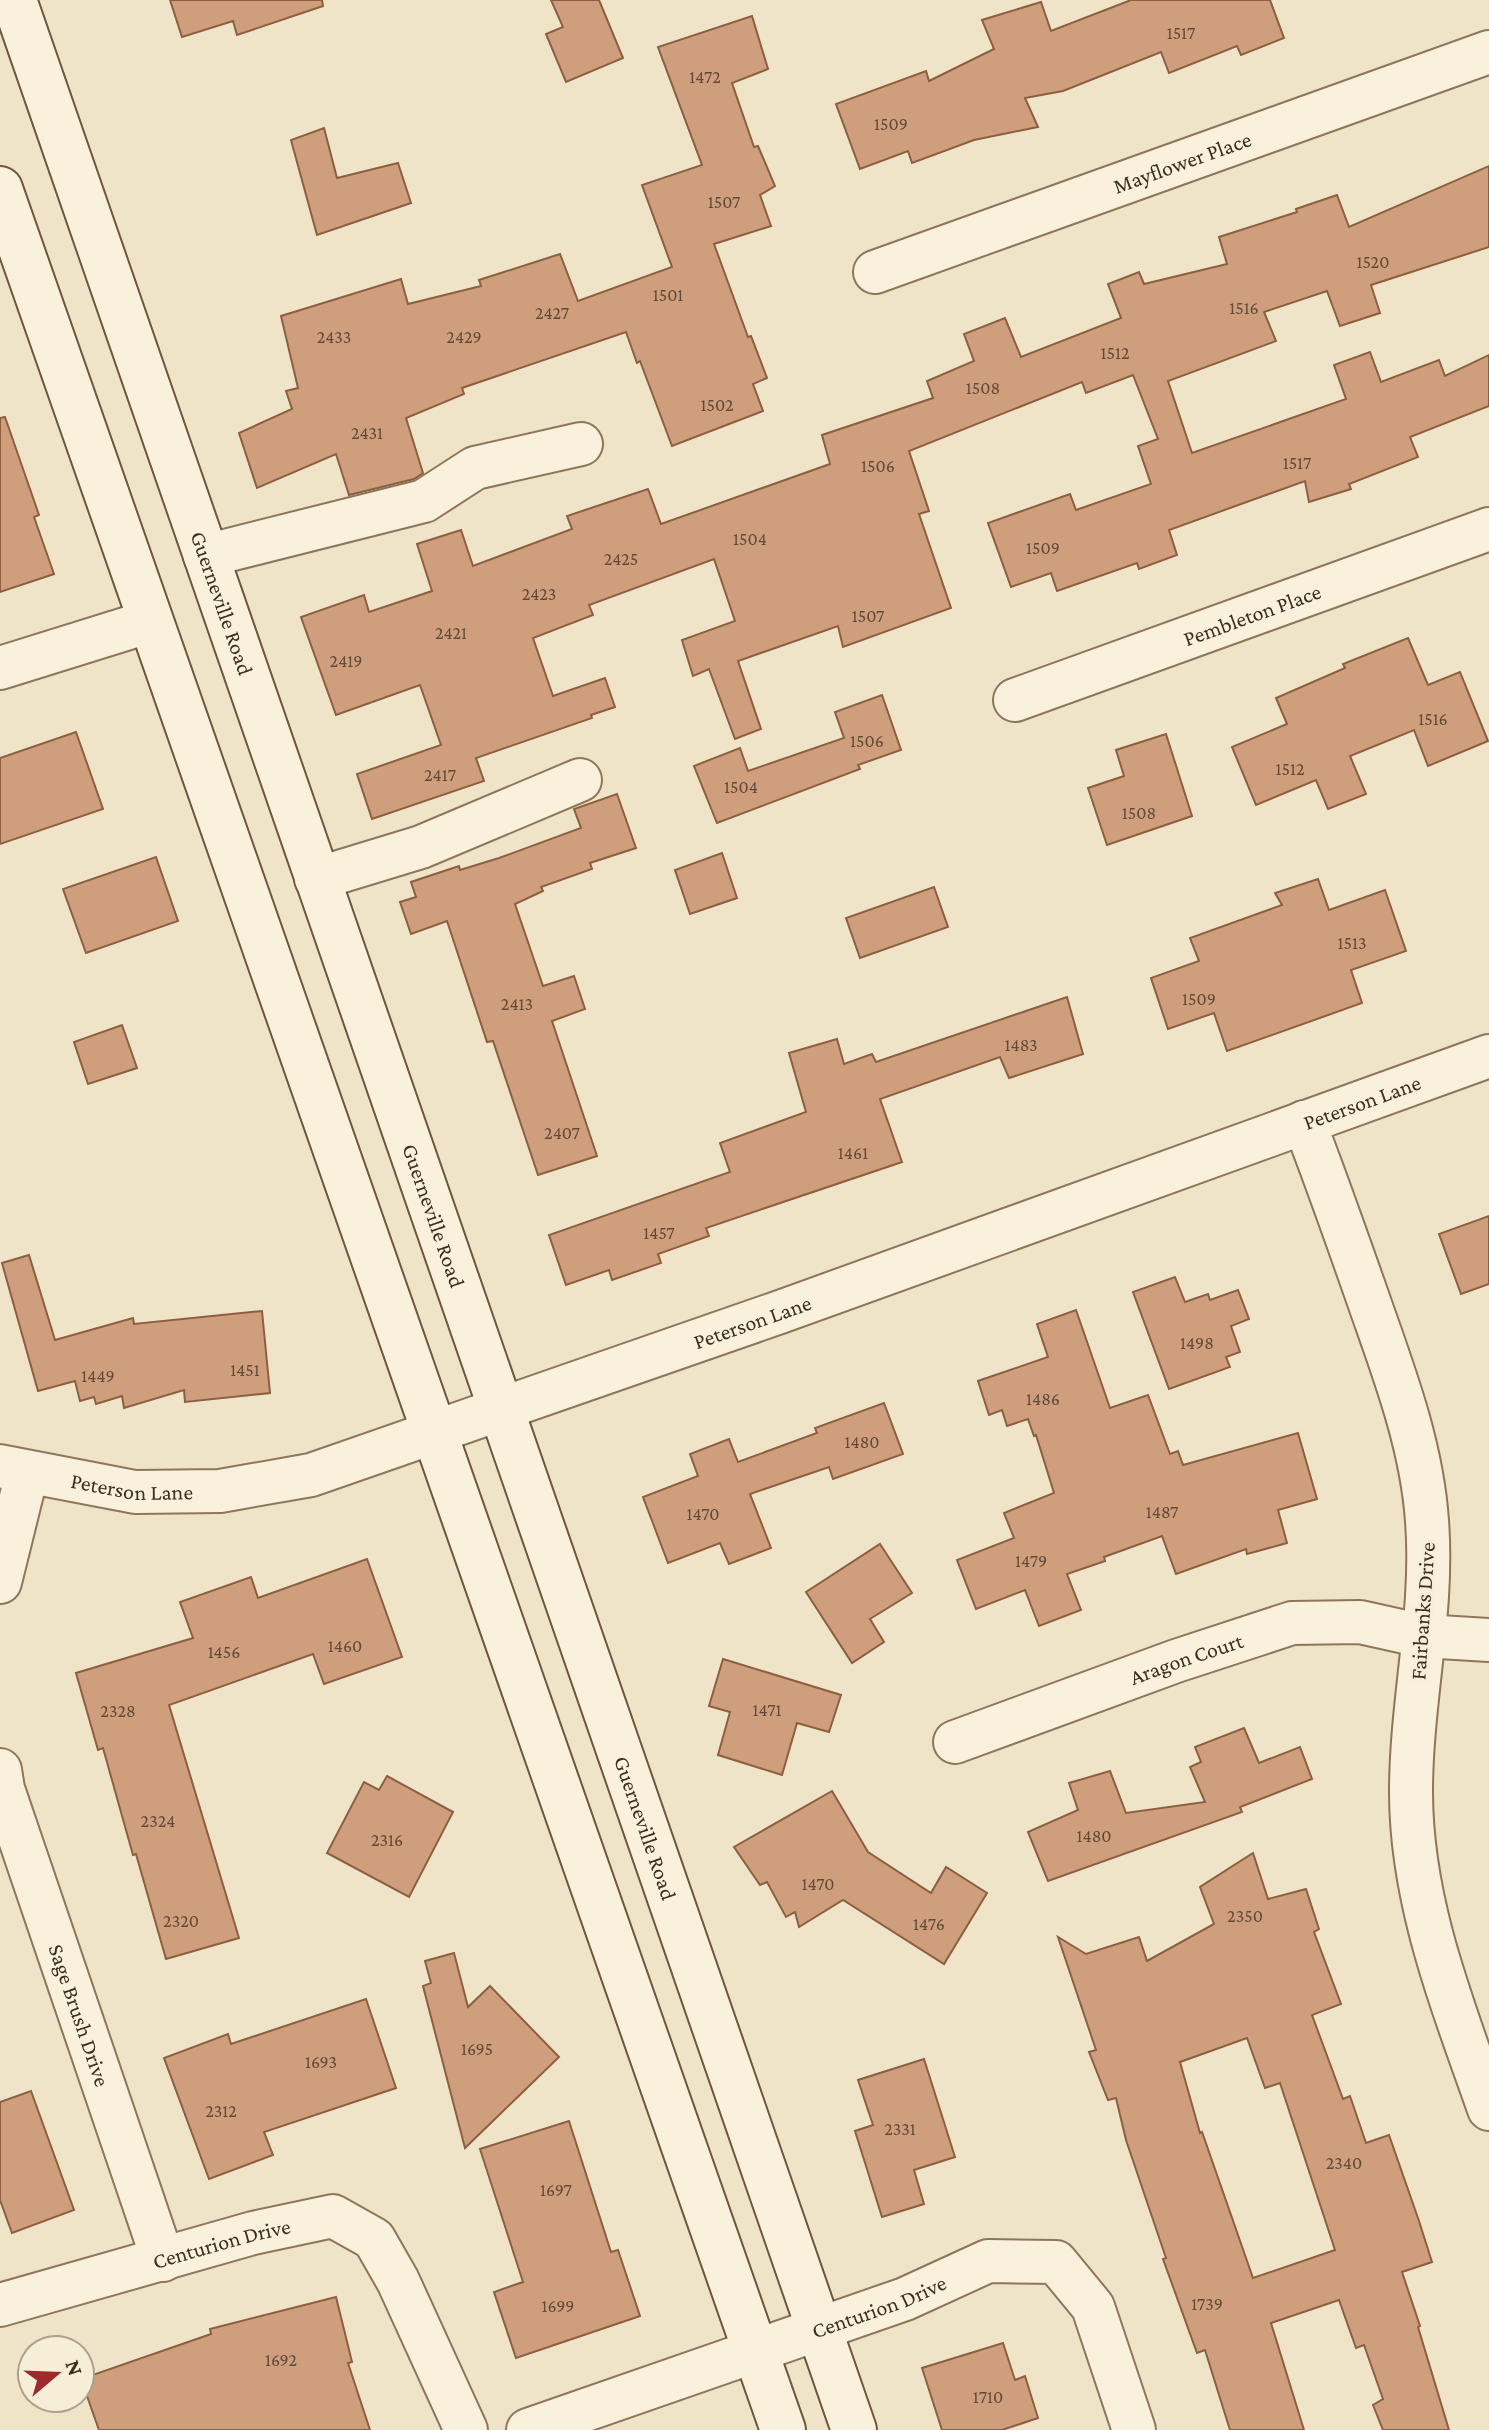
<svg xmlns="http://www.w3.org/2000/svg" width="1489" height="2430" font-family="'Crimson Pro',serif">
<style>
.building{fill:#cf9f7d;stroke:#8d5f41;stroke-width:2;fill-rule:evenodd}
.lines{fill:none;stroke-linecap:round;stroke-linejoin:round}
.minor-casing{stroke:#8d765c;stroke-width:46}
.secondary-casing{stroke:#6f573f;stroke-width:48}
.minor{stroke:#faf1dc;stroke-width:42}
.secondary{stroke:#faf1dc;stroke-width:44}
.labels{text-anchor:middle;stroke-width:6;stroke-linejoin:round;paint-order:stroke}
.number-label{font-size:18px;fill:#624a37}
.street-label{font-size:22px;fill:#3d2e20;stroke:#f7eed8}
</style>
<rect width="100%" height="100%" fill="#f0e4c8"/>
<g class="building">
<polygon points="170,0 322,0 323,6 237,35 233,21 182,37"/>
<polygon points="551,0 599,0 623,58 566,82 546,34 563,27"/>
<polygon points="1131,0 1270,0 1284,38 1241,55 1237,46 1169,73 1161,52 1063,91 1025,98 1038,127 974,140 912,163 908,151 860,169 836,104 926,71 929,81 994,49 982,20 1041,2 1051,31"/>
<polygon points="752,16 768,69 732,83 754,147 758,146 775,186 760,195 771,226 714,244 748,337 751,336 767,378 753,384 763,411 672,446 640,361 637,363 626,332 462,388 464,394 406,418 423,473 414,479 349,495 336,454 257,488 239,433 292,409 286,391 298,388 281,316 401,279 408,304 481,286 479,280 560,254 578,301 672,267 642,185 702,165 658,47"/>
<polygon points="324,128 337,178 398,163 411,203 317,235 291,140"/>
<polygon points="1489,166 1489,247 1371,285 1380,313 1340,326 1327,291 1264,312 1276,341 1168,381 1192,453 1346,399 1334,365 1370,352 1381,382 1439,360 1445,376 1489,355 1489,406 1410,437 1418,457 1349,484 1351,489 1309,502 1305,481 1169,530 1177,555 1139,569 1137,563 1057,591 1051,573 1011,587 988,523 1070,494 1076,510 1151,484 1138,446 1158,439 1133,375 1086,393 1082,382 909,451 929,511 919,514 951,608 843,647 838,626 738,661 761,729 735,739 709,669 693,676 682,640 735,621 714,559 589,605 593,615 533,638 553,696 605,678 615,707 591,715 592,718 476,758 484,781 372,819 357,774 441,745 420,685 336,715 301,617 364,595 369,612 432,591 417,544 461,530 473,566 572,529 567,516 648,489 661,524 830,464 822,435 933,398 927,381 974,361 964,334 1005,318 1021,357 1121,318 1108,284 1139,272 1144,284 1227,264 1219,237 1297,212 1296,209 1337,195 1349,227"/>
<polygon points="5,417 39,515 34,517 54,574 0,592 0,418"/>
<polygon points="1408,638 1428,685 1460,672 1488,741 1428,766 1414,730 1350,756 1366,794 1328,809 1316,780 1256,805 1232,747 1287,724 1276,698 1345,668 1343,664"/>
<polygon points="882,695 901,750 858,765 860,769 717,823 694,766 740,748 748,771 844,738 835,712"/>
<polygon points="76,732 103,809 0,844 0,758"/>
<polygon points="1166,734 1192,816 1107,845 1088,788 1124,776 1116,750"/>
<polygon points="617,794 636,848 590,863 592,869 541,887 543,891 515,904 543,986 574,976 585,1009 552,1021 597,1156 538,1175 493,1041 487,1042 447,921 411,934 400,902 416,897 411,882 459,866 460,870 499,858 581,828 574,809"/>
<polygon points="722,853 737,898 690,914 675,870"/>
<polygon points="156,857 178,921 86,953 63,889"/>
<polygon points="1318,879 1329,910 1385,890 1406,951 1351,970 1362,1003 1227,1051 1214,1013 1168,1029 1151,978 1199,961 1190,938 1282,905 1275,893"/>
<polygon points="934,887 948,927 860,958 846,918"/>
<polygon points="1067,997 1083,1054 1009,1078 1000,1057 880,1099 902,1162 706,1228 709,1236 658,1254 661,1263 612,1280 609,1270 566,1285 549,1235 730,1172 720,1143 806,1112 789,1053 837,1039 844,1064 872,1054 876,1062"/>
<polygon points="122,1025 137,1068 88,1084 74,1042"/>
<polygon points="1489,1216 1489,1284 1461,1294 1439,1234"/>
<polygon points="29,1255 55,1340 133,1318 134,1324 262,1311 270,1393 185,1402 184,1390 124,1408 122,1396 96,1404 94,1397 80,1401 75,1381 38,1391 2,1263"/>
<polygon points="1175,1277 1185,1302 1208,1294 1210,1300 1238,1290 1249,1319 1231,1326 1240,1352 1226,1357 1230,1367 1169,1389 1133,1292"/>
<polygon points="1076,1310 1110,1408 1148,1395 1170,1454 1178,1451 1183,1465 1298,1433 1317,1499 1278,1510 1287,1543 1247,1554 1246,1549 1176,1574 1162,1536 1104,1557 1105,1561 1067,1574 1081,1610 1039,1626 1025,1590 976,1609 957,1560 1014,1538 1004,1513 1054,1493 1036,1435 1034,1436 1028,1419 1007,1426 1002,1410 989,1415 978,1381 1048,1357 1037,1324"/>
<polygon points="884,1403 903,1454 833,1479 829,1467 750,1494 771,1548 729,1564 720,1543 668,1563 643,1497 698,1476 690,1454 729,1439 738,1462 817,1433 815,1428"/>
<polygon points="880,1544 912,1593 870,1619 884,1642 852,1663 806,1592"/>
<polygon points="367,1559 402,1657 324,1684 313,1654 169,1705 239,1938 166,1959 136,1854 133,1855 103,1748 98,1750 76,1673 193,1638 180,1602 251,1577 258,1598"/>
<polygon points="723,1659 841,1695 829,1732 797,1723 782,1775 718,1755 730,1712 709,1706"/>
<polygon points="1244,1728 1259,1763 1300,1747 1312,1779 1240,1807 1242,1812 1048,1881 1028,1832 1078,1810 1069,1783 1110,1771 1126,1813 1205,1802 1190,1767 1201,1762 1195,1747"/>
<polygon points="387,1776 453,1812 409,1897 327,1853 364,1782 379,1790"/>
<polygon points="832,1791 868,1852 931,1893 946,1867 987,1893 944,1964 843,1900 799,1927 795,1912 786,1917 767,1882 760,1885 734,1847"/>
<path d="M1253,1853L1268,1899L1306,1889L1319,1929L1314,1932L1341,2004L1312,2015L1343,2099L1350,2096L1366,2143L1389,2135L1419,2221L1432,2262L1402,2272L1420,2326L1418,2327L1449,2430H1383L1373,2405L1383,2399L1364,2345L1356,2348L1339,2300L1271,2323L1304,2430H1230L1205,2350L1197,2353L1163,2259L1166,2258L1126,2140L1116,2098L1108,2100L1089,2052L1096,2050L1058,1937L1086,1954L1139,1937L1147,1961L1214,1924L1200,1887ZM1247,2038L1265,2088L1280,2083L1335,2250L1253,2278L1202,2132L1200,2133L1180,2062Z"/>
<polygon points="454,1953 468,2007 490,1986 559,2057 465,2148 423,1986 431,1983 425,1961"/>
<polygon points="366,1999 396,2088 264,2132 273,2155 209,2179 164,2058 228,2034 231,2044"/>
<polygon points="924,2059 955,2157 914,2170 924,2204 882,2217 855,2131 873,2125 858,2080"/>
<polygon points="31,2091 74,2210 12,2233 0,2200 0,2102"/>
<polygon points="569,2121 611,2252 618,2250 640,2316 516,2358 494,2292 523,2282 480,2149"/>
<polygon points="336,2297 352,2362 348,2363 370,2430 99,2430 81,2379 211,2334 210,2329"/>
<polygon points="1003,2343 1015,2380 1025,2376 1038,2418 1002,2430 942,2430 922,2368"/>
</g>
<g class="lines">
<defs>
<g id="minor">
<path id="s1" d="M875,272L1489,52"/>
<polyline points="205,556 424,501 475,468 581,444"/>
<polyline points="0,668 151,621"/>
<path id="s2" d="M1015,700L1489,529"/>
<polyline points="316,879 421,847 580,780"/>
<path d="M1304,1122C1328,1184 1350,1247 1372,1310C1396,1378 1422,1448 1427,1521C1434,1611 1411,1701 1411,1792C1411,1903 1453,2006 1489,2109"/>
<path id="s3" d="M0,1466L135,1492L220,1491L311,1475L780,1312L1489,1056"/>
<polyline points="0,1582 27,1473"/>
<path id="s4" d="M955,1742L1176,1661L1292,1623L1360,1622L1423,1636L1489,1640"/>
<path id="s5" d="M0,1770L3,1789L163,2260"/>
<path id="s6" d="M0,2305L253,2233L333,2216L374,2239L398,2281L466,2430"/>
<path id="s7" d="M528,2430L905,2299L988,2261L1056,2262L1093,2307L1134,2430"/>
</g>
<g id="secondary">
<path id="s8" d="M14,0L854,2430"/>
<polyline points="0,189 783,2430"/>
</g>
</defs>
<use href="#minor" class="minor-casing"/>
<use href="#secondary" class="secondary-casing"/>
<use href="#minor" class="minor"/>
<use href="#secondary" class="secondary"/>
</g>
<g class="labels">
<g class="number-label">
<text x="1181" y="39">1517</text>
<text x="705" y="83">1472</text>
<text x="891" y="130">1509</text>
<text x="724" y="208">1507</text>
<text x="1373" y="268">1520</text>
<text x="668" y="301">1501</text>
<text x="1244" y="314">1516</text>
<text x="552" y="319">2427</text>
<text x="334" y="343">2433</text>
<text x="464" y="343">2429</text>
<text x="1115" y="359">1512</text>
<text x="983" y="394">1508</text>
<text x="717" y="411">1502</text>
<text x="367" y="439">2431</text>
<text x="1297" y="469">1517</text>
<text x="878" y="472">1506</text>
<text x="750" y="545">1504</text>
<text x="1043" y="554">1509</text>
<text x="621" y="565">2425</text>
<text x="539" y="600">2423</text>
<text x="868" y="622">1507</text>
<text x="451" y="639">2421</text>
<text x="346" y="667">2419</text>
<text x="1433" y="725">1516</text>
<text x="867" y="747">1506</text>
<text x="1290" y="775">1512</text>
<text x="440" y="781">2417</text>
<text x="741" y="793">1504</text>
<text x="1139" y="819">1508</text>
<text x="1352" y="949">1513</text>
<text x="1199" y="1005">1509</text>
<text x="517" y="1010">2413</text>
<text x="1021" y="1051">1483</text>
<text x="562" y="1139">2407</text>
<text x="853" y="1159">1461</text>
<text x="659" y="1239">1457</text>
<text x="1197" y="1349">1498</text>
<text x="245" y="1376">1451</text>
<text x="98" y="1382">1449</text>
<text x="1043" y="1405">1486</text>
<text x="862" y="1448">1480</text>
<text x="1162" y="1518">1487</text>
<text x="703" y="1520">1470</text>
<text x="1031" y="1567">1479</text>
<text x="345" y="1652">1460</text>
<text x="224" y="1658">1456</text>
<text x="767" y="1716">1471</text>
<text x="118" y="1717">2328</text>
<text x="158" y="1827">2324</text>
<text x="1094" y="1842">1480</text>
<text x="387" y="1846">2316</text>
<text x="818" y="1890">1470</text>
<text x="1245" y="1922">2350</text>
<text x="181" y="1927">2320</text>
<text x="929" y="1930">1476</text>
<text x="477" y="2055">1695</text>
<text x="321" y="2068">1693</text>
<text x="221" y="2117">2312</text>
<text x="900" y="2135">2331</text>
<text x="1344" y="2169">2340</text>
<text x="556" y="2196">1697</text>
<text x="1207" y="2310">1739</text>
<text x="558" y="2312">1699</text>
<text x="281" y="2366">1692</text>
<text x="988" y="2403">1710</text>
</g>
<g class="street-label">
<text dy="8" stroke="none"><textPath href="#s1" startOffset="326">Mayflower Place</textPath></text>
<text dy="8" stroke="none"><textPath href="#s8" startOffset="638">Guerneville Road</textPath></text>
<text dy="8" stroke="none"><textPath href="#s2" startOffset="252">Pembleton Place</textPath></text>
<text dy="8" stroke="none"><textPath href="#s3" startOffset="1430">Peterson Lane</textPath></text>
<text dy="8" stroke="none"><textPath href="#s8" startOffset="1286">Guerneville Road</textPath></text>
<text dy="8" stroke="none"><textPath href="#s3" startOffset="782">Peterson Lane</textPath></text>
<text dy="8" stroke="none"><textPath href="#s3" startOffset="134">Peterson Lane</textPath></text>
<text transform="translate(1422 1611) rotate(-86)" y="8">Fairbanks Drive</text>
<text dy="8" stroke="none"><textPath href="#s4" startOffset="246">Aragon Court</textPath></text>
<text dy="8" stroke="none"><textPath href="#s8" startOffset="1934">Guerneville Road</textPath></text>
<text dy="8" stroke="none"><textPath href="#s5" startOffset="258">Sage Brush Drive</textPath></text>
<text dy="8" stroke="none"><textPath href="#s6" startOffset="230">Centurion Drive</textPath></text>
<text dy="8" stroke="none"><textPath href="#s7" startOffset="372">Centurion Drive</textPath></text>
</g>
</g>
<g transform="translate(56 2374) rotate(71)"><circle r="38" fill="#f7eed8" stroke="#ada18e" stroke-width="2"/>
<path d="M0-6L14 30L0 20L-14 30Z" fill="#9e2a2b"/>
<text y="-12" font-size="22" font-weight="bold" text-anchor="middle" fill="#3d2e20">N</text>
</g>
</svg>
